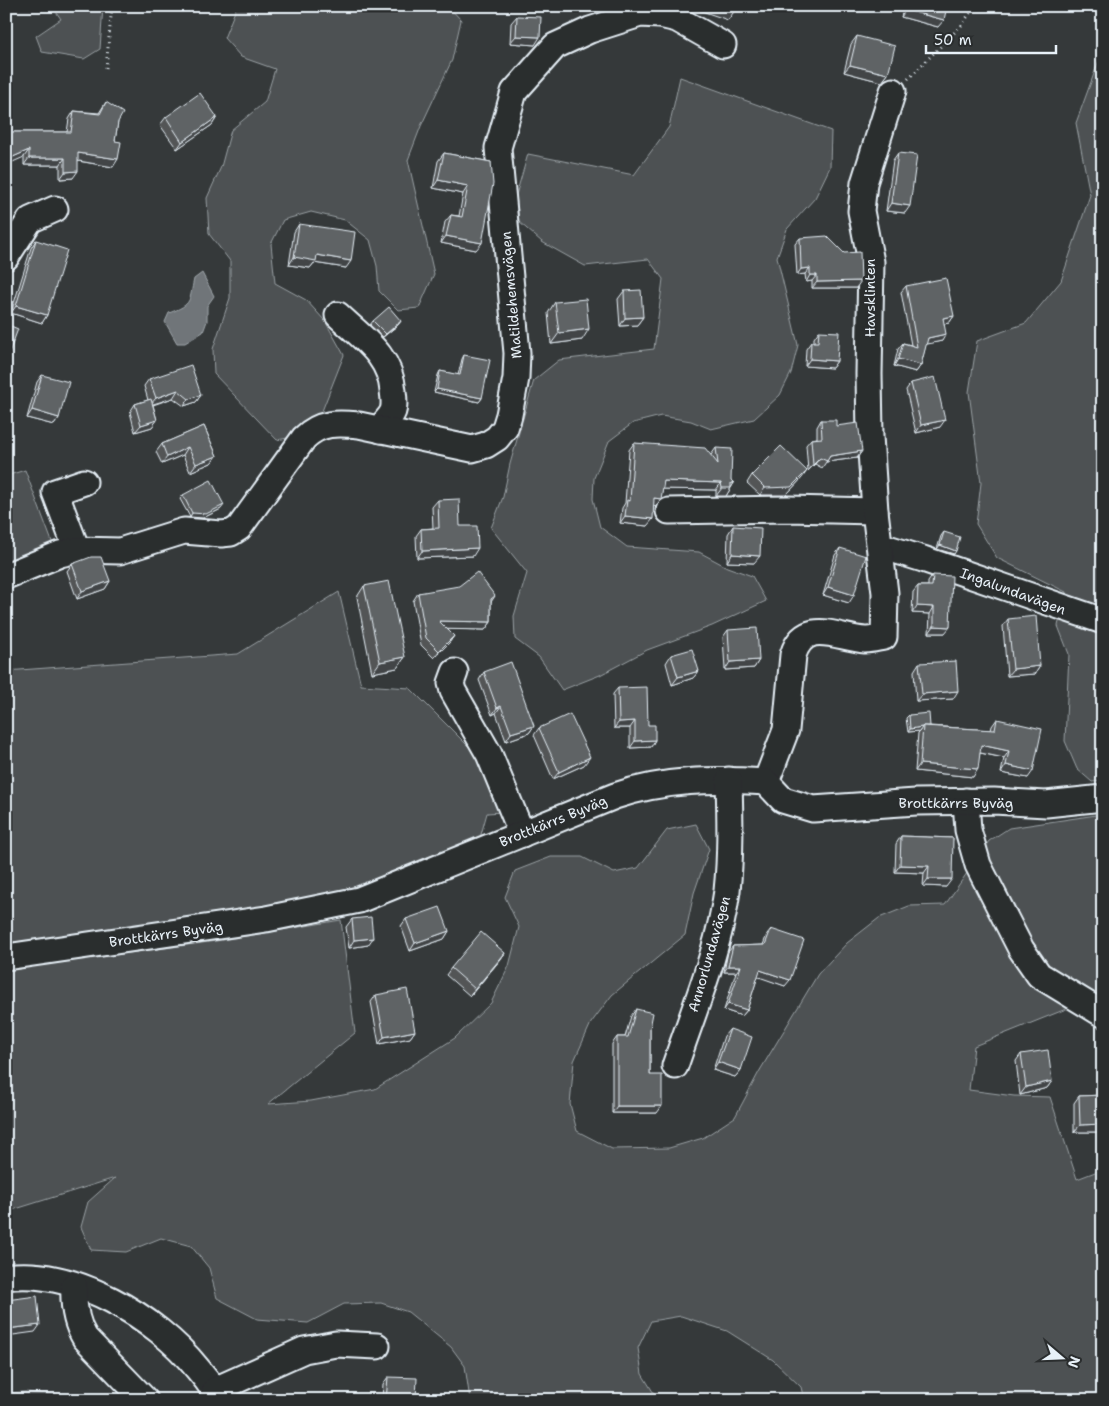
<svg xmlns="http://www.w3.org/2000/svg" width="1109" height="1406" font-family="'Shantell Sans',sans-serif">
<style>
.green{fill:#4d5152;stroke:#9aa1a5}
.water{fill:#707579;stroke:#a0a7ac}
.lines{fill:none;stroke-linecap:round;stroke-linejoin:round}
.minor-casing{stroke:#e8f1f8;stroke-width:29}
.path{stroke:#e8f1f8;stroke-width:3;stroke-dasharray:1 4;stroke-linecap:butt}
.minor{stroke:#2a2d2e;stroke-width:25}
.wall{fill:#525557;stroke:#e8f1f8}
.shaded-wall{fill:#424547;stroke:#e8f1f8}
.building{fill:#5f6365;stroke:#e8f1f8}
.labels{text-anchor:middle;stroke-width:5;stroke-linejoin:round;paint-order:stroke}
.street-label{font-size:14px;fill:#e8f1f8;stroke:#2a2d2e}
</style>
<rect width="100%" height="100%" fill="#35393a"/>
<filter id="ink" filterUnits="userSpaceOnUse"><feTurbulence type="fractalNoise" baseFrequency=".02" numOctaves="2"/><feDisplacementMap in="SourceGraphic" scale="10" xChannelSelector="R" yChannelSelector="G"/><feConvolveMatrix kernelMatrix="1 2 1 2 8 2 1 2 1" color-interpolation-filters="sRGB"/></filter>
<g filter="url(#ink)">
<g class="green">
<polygon points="52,6 103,6 100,49 84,59 42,52 36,36 61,19"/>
<polygon points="237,6 448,6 461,20 452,60 421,126 408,160 434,274 419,308 398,310 379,291 377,266 370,240 345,220 311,212 283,220 271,244 275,283 306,300 325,321 344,355 322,411 298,436 277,440 214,374 213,349 230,298 230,261 209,234 207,198 221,167 231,130 265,102 275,69 241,57 224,38"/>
<polygon points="1103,57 1103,781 1092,782 1077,769 1065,741 1069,654 1058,626 1066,592 997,558 976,524 981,483 969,392 977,341 1026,323 1061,281 1090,195 1076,123 1099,60"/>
<polygon points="680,77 831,131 830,167 815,198 787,229 777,257 798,345 791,373 780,395 754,419 711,429 691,421 661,416 633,423 609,441 594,478 593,499 600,527 627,547 699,552 727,567 752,576 766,601 712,626 647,650 600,675 562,690 539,657 515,639 514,616 527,573 491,528 503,497 510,464 534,380 559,360 654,349 663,279 648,259 585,266 542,242 519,222 516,195 528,154 634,175 669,127"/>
<polygon points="25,470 54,547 6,565 6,476"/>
<polygon points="339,592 361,685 410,688 477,755 503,812 487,813 480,838 339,897 6,949 6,671 238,654"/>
<polygon points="1103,814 1103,989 1101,995 974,1046 969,1090 1014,1096 1050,1097 1077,1179 1103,1169 1103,1400 804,1400 801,1387 773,1360 727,1331 681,1316 651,1321 638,1348 642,1374 658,1400 470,1400 465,1366 451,1347 408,1312 381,1303 344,1304 308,1323 257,1319 217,1298 209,1268 191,1246 161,1238 126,1252 91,1250 81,1227 88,1202 115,1178 6,1212 6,970 216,941 341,920 355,1033 268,1104 311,1101 375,1089 455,1038 491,1003 509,966 519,927 505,897 515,871 551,857 582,857 614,873 638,868 667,830 696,824 709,849 694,893 685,935 612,995 591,1023 574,1061 570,1104 577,1131 612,1149 669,1148 703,1138 735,1117 759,1072 818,974 847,943 879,918 909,906 945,905 989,841 1009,828"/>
<polygon points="25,1392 60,1395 67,1400 6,1400 6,1393"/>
</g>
<path class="water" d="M202,273L214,296L207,306V321L203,332L185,343H177L165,322L169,313C193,304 189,301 194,279Z"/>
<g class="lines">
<defs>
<g id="minor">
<polyline points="6,257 30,220 55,209"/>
<path d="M338,315C363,339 390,355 393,391C394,398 395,405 393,411C390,419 383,422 381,430"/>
<polyline points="669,511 788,509 875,511"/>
<polyline points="881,549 891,549 923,559 1103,621"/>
<polyline points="77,550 55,492 84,482"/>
<path d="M6,576L60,554L77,550L120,551L184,531L221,534L231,533L239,528L304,438C320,422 337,423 359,425L472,449L486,445L497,438L505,428L509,415L516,378L517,353L498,148L514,92L555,46L590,30L640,14L660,15L677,19L723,45"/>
<polyline points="455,672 451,683 453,691 489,754 522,834"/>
<path d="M766,782L786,730L793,655C805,617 837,638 865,640C871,640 878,638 884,637L885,593L875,511L870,436L869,374L871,262L861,211L864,183L893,91"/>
<polyline points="966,801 968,830 978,865 1021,949 1039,975 1103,1014"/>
<path d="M6,957L266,919L359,900L615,796C665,779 713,779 766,782L783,800L813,809L916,802L994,801L1046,804L1103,798"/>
<path d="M675,1066C694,1009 719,950 727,891C731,854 730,817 729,780"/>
<path d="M6,1277C74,1268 156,1317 197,1368C205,1378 214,1387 218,1400"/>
<path d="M74,1285C73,1304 75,1322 85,1338L145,1400"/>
<polyline points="215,1390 304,1350 336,1344 377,1346"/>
</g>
</defs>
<use href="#minor" class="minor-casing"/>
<g class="path">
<polyline points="106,68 112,6"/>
<polyline points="908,79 961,26 975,6"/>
</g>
<use href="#minor" class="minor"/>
</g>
<g class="wall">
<polygon points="904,6 947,6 938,27 901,17"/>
<polygon points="517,16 535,45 510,43 511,23"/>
<polygon points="857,36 888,74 882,82 844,72 851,44"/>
<polygon points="106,102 118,122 115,141 113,167 78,161 73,178 60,179 60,165 24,165 24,157 9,132 67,132 69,119 74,111 99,113"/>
<polygon points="166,117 217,117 212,125 177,149 160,125"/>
<polygon points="444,153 491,162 476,250 441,243 445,222 451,215 459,216 463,194 433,188 438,161"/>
<polygon points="898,153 905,213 886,211 893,160"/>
<polygon points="299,224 346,268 314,263 310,268 289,265 294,232"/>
<polygon points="800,238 856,288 812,288 812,281 806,282 805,274 797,275 795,244"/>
<polygon points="36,240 47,315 42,323 11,313 31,248"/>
<polygon points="906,286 954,316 949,323 944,324 942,341 926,344 921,365 916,372 894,366 898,349 903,343 911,345 901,292"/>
<polygon points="624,291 643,317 637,325 620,326 618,299"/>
<polygon points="555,302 582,340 551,344 548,313"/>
<polygon points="373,321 401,321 398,325 383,337 370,325"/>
<polygon points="819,331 837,361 832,368 805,366 806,349 811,342 814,342 814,338"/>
<polygon points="464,355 482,398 479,402 434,392 438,375 440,371 458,375 462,359"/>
<polygon points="42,375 59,418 54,425 27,418 37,382"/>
<polygon points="149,379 201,395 196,402 184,406 173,398 153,405 157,420 152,427 135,432 130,412 135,404 148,400 144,386"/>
<polygon points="911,383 940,427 916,433 906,390"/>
<polygon points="821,420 836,426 862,451 857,458 826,462 822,468 815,464 808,471 806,445 811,439 817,438 817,427"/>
<polygon points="204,426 217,456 211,463 190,472 183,455 162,464 156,452 162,444"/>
<polygon points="634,443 711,455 716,448 731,480 734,483 726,496 716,496 716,490 663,489 656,506 654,506 647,526 620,523 622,508 625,503 629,450"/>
<polygon points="752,475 802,478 786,495 760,495 747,483"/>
<polygon points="183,495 221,509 203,518 190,517 180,499"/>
<polygon points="438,500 473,556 417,558 416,536 421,529 433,528 432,507"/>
<polygon points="733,526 754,563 727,562 728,534"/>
<polygon points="944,532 954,554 937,549 941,536"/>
<polygon points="840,548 849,603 823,595 835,555"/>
<polygon points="72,564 110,581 105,589 77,599 67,571"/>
<polygon points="933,575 945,633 929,633 930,614 912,613 913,592 918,586 928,586 928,582"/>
<polygon points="364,586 405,657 397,668 372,673 357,597"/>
<polygon points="418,593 495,596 491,602 491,622 485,630 447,629 454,636 449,643 434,658 421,645 413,601"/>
<polygon points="1008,619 1040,666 1035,674 1007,676 1003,626"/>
<polygon points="728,630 759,660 754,668 725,670 723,637"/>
<polygon points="671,655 699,671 693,678 672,685 666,663"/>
<polygon points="919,663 953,699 916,701 914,671"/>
<polygon points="484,672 534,726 529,733 506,741 496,713 492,715 479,680"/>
<polygon points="618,688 648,725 655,740 651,747 630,748 630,728 614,728 613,694"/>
<polygon points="909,715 930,726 991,730 992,726 997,719 1028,778 1001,773 1004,758 980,753 973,777 915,771 918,733 920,731 908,732 906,718"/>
<polygon points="539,728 584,765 553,779 534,735"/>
<polygon points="901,836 953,838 946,887 923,886 924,873 895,872 896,844"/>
<polygon points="352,919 368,945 349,948 346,927"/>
<polygon points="406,919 449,931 444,939 410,951 401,926"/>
<polygon points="771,929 785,986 758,976 747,1010 742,1016 724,1010 736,972 724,972 728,952 733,946 763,945 767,934"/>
<polygon points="505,953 500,960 470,996 446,975 451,968"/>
<polygon points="376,995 415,1031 410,1038 379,1044 371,1002"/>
<polygon points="636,1009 650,1028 650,1075 657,1113 612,1113 612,1044 617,1037 625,1037 631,1016"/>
<polygon points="730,1029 741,1070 735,1077 713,1070 724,1036"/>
<polygon points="1021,1054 1052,1081 1047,1088 1020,1095 1016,1061"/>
<polygon points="1103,1095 1103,1132 1074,1132 1074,1103 1079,1096"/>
<polygon points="388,1377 416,1400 382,1400 383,1384"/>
</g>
<g class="shaded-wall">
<polygon points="687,6 738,6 728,20"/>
<polygon points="906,10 944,20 938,27 901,17"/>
<polygon points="516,36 540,37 535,45 510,43"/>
<polygon points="850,65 888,74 882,82 844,72"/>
<polygon points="217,117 212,125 177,149 182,142"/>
<polygon points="29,150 24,157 6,165 6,160"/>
<polygon points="78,153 118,159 113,167 73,160"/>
<polygon points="29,158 65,158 60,165 24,165"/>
<polygon points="78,171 73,178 60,179 65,172"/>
<polygon points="438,180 468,186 463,194 433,188"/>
<polygon points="891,203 910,206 905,213 886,211"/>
<polygon points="446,236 482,243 476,250 441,243"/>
<polygon points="317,255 351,261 346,268 314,263 310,268 289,265 294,257"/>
<polygon points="810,268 805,274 797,275 801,269"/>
<polygon points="810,275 817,275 812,281 806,282"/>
<polygon points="861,281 856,288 812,288 817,282"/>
<polygon points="16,306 47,315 42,323 11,313"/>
<polygon points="954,316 949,323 938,325 943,318"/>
<polygon points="643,317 637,325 620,326 625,318"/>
<polygon points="401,321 398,325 383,337 386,334"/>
<polygon points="589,329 582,340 551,344 559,333"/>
<polygon points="946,334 942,341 923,345 928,338"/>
<polygon points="810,359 837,361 832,368 805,366"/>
<polygon points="898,359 921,365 916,372 894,366"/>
<polygon points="437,389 482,398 479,402 434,392"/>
<polygon points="178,390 173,398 150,405 156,398"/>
<polygon points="201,395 196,402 184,406 189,399"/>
<polygon points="32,410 59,418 54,425 27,418"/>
<polygon points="157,420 152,427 135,432 141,425"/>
<polygon points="945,420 940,427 916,433 921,425"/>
<polygon points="188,447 183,455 162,464 167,457"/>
<polygon points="862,451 857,458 826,462 830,456"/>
<polygon points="217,456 211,463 190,472 196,464"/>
<polygon points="820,458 815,464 808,471 813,465"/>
<polygon points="807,471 802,478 786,495 760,495 765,488"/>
<polygon points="664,481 721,483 716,490 659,489"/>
<polygon points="731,483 734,483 726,496 716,496 722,488"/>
<polygon points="654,498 661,499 656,506 649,506"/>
<polygon points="224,505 221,509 203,518 190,517 192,513"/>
<polygon points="625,516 653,519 647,526 620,523"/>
<polygon points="940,545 956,551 954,554 937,549"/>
<polygon points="478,548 473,556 417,558 422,551"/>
<polygon points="732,554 760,556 754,563 727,562"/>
<polygon points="110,581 105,589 77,599 82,591"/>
<polygon points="828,587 854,595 849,603 823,595"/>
<polygon points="917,606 934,607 930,614 912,613"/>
<polygon points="439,621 491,622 485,630 434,629"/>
<polygon points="934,626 950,627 945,633 929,633"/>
<polygon points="454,636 449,643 434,658 439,651"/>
<polygon points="405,657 397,668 372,673 380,662"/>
<polygon points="759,660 754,668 725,670 730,662"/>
<polygon points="1040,666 1035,674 1007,676 1013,669"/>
<polygon points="699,671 693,678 672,685 678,677"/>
<polygon points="958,691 953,699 916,701 922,694"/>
<polygon points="501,706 496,713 492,715 497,708"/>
<polygon points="635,721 630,728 614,728 619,722"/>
<polygon points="534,726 529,733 506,741 511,733"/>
<polygon points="922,727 920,731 908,732 910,729"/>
<polygon points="655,740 651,747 630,748 635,741"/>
<polygon points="981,745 1009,751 1004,758 976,752"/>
<polygon points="590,757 584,765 553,779 559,772"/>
<polygon points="920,764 978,769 973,777 915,771"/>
<polygon points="1006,765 1033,771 1028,778 1001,773"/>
<polygon points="900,865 929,866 924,873 895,872"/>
<polygon points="928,879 952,879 946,887 923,886"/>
<polygon points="449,931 444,939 410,951 415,943"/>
<polygon points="373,938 368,945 349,948 354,940"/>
<polygon points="505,953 500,960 470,996 475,989"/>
<polygon points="728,966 741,966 736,972 724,972"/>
<polygon points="760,970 790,980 785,986 756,976"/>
<polygon points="728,1004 747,1010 742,1016 724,1010"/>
<polygon points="415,1031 410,1038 379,1044 384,1037"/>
<polygon points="718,1062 741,1070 735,1077 713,1070"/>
<polygon points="1052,1081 1047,1088 1020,1095 1026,1087"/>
<polygon points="617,1106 662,1106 657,1113 612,1113"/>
<polygon points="1103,1124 1103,1132 1074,1132 1080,1125"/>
<polygon points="40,1325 35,1332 6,1336 6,1329"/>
</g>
<g class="building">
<polygon points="907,6 947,6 944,20 906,10"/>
<polygon points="517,16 541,17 540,37 516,36"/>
<polygon points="857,36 895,46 888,74 850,65"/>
<polygon points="200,93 217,117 182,142 166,117"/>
<polygon points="106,102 123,113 118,122 115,141 121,142 118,159 78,153 78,171 65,172 65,158 29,158 29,150 6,160 6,126 9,132 71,132 74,111 100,114"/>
<polygon points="444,153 491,162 493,184 482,243 446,236 451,215 462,217 468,186 438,180"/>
<polygon points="898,153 917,155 910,206 891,203"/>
<polygon points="299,224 355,232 351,261 317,255 316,261 294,257"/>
<polygon points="827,236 844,253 860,252 861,281 817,282 817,275 810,275 810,268 801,269 800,238"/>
<polygon points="36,240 67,250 47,315 16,306"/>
<polygon points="946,278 954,316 943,318 946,334 928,338 921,365 898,359 903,343 917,347 906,286"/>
<polygon points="641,290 643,317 625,318 624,291"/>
<polygon points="586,299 589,329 559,333 555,302"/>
<polygon points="389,307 401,321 386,334 373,321"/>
<polygon points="6,324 18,329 6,361"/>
<polygon points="819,331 839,332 837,361 810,359 811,342 818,342"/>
<polygon points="464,355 490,360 482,398 437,389 440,371 460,375"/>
<polygon points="191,365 201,395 189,399 178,390 156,398 149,379"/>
<polygon points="42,375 69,382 59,418 32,410"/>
<polygon points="935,377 945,420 921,425 911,383"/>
<polygon points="151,399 157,420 141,425 135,404"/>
<polygon points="821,420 836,420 836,426 858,423 862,451 830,456 827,461 820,458 813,465 811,439 822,438"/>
<polygon points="204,426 217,456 196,464 188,447 167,457 162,444"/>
<polygon points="634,443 705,448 718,464 716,448 732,449 731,480 734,483 731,483 731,488 722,488 721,483 664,481 661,499 654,498 653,519 625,516 627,500 630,501"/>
<polygon points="781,446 807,471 791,487 765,488 752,475"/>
<polygon points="211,480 224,505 206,514 192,513 183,495"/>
<polygon points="459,499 460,526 477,526 478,548 422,551 421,529 439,528 438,500"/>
<polygon points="733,526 761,528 760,556 732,554"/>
<polygon points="944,532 960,537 956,551 940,545"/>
<polygon points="840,548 866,556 854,595 828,587"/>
<polygon points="91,557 101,557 110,581 82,591 72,564"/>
<polygon points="477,572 495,596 491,599 491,622 439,621 454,636 439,651 426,638 418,593 459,586"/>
<polygon points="933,575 952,576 950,627 934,626 934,607 917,606 918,586 932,586"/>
<polygon points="389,581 405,657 380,662 364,586"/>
<polygon points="1036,616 1040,666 1013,669 1008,619"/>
<polygon points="757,628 759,660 730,662 728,630"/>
<polygon points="692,649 699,671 678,677 671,655"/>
<polygon points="956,661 958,691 922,694 919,663"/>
<polygon points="511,662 534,726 511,733 501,706 497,708 484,672"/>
<polygon points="647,687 648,725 655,725 655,740 635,741 635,721 619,722 618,688"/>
<polygon points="929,713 930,726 923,726 922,727 910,729 909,715"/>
<polygon points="570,714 590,757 559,772 539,728"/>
<polygon points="997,719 1042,729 1033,771 1006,765 1009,751 981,745 978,769 920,764 923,726 995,730"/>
<polygon points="901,836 953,838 952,879 928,879 929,866 900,865"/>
<polygon points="440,907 449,931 415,943 406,919"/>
<polygon points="371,917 373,938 354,940 352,919"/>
<polygon points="771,929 804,940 790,980 760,970 747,1010 728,1004 741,966 728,966 733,946 765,945"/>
<polygon points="481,932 505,953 475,989 451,968"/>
<polygon points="407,989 415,1031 384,1037 376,995"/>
<polygon points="636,1009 653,1013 650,1028 650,1075 662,1075 662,1106 617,1106 617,1037 628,1037"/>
<polygon points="730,1029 752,1037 741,1070 718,1062"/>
<polygon points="1048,1050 1052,1081 1026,1087 1021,1054"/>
<polygon points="1103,1095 1103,1124 1080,1125 1079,1096"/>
<polygon points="37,1296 40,1325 6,1329 6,1300"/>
<polygon points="388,1377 417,1378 416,1400 386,1400"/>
</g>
</g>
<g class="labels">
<g class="street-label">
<text transform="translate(511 295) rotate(-95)" y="5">Matildehemsvägen</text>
<text transform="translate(870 298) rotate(-90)" y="5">Havsklinten</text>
<text transform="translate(1013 591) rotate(20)" y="5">Ingalundavägen</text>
<text x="956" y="808">Brottkärrs Byväg</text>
<text transform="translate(553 821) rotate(-22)" y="5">Brottkärrs Byväg</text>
<text transform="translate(166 934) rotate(-8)" y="5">Brottkärrs Byväg</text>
<text transform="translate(709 954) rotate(-74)" y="5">Annorlundavägen</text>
</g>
</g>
<rect width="1109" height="1406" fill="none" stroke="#2a2d2e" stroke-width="25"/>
<rect x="12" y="12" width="1084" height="1381" fill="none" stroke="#e8f1f8" stroke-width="2" filter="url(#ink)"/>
<g transform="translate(1062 1358) rotate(109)" stroke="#2a2d2e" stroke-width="4" paint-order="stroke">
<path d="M0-4L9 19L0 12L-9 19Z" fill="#e8f1f8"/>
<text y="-8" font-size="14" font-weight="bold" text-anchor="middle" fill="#e8f1f8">N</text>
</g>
<path d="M926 45v8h130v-8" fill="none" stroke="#e8f1f8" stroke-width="2.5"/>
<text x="934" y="45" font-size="15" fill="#e8f1f8" stroke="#2a2d2e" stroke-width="4" paint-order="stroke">50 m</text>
</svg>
